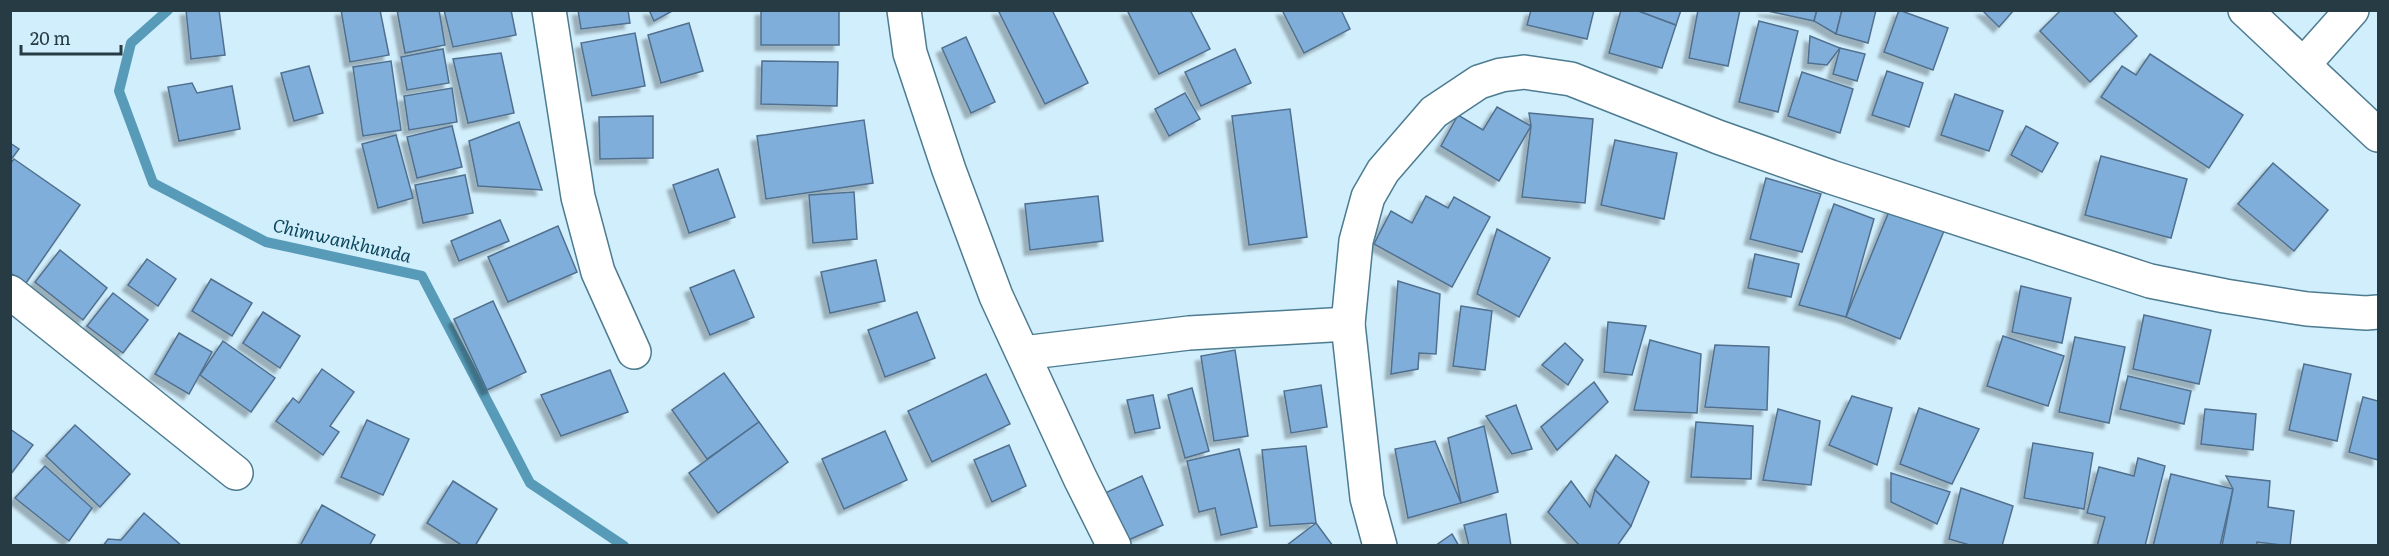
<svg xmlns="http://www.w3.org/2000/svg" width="2389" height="556" font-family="Literata,serif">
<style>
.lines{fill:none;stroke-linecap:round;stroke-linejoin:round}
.stream{stroke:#579bb8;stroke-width:10}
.building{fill:#80aedb;stroke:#51708e;stroke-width:1.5;filter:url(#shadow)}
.minor-casing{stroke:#4d7b90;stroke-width:36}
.minor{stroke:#fff;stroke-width:33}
.labels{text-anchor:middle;stroke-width:4.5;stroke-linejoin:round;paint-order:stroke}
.water-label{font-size:18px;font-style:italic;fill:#0c465c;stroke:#d1eefc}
</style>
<defs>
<filter id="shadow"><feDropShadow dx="-5.5" dy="5.5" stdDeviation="1.5" flood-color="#0004"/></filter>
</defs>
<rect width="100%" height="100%" fill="#d1eefc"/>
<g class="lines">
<polyline class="stream" points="168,10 131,43 119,91 153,183 266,242 422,276 530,483 624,546"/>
</g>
<g class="building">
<polygon points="186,10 219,10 225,55 191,59"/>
<polygon points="341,10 380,10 389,55 350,62"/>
<polygon points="397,10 439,10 445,45 405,53"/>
<polygon points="444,10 511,10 516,35 453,47"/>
<polygon points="578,10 628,10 630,23 581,29"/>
<polygon points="649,10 674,10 654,21"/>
<rect x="761" y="10" width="78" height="35"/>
<polygon points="998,10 1052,10 1088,83 1045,104"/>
<polygon points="1127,10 1190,10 1210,49 1159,74"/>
<polygon points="1282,10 1341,10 1350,29 1304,53"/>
<polygon points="1531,10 1594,10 1587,39 1527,25"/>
<polygon points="1621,10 1636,10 1676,25 1662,68 1609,53"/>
<polygon points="1636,10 1681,10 1676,25"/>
<polygon points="1698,10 1740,10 1728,66 1689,58"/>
<polygon points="1763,10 1817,10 1814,21"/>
<polygon points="1817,10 1842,10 1836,34 1814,21"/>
<polygon points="1842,10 1876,10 1868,43 1836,34"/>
<polygon points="1899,10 1948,28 1933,70 1884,52"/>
<polygon points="1982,10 2014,10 1999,27"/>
<polygon points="2061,10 2112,10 2137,36 2090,82 2040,31"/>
<polygon points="1759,21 1798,31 1778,112 1739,102"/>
<polygon points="689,23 703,71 661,83 648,35"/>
<polygon points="635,33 645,86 592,96 581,43"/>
<polygon points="1810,36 1840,48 1827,65 1808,63"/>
<polygon points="966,37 995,102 971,113 942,48"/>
<polygon points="1840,48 1865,54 1857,81 1833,74"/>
<polygon points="443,49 449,83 407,90 401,57"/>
<polygon points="1235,49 1251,83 1201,106 1185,72"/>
<polygon points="501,53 514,113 468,123 453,59"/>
<polygon points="2150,54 2243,115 2209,168 2101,97 2122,66 2136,75"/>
<polygon points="391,61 401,130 363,136 353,67"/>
<polygon points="762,61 838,62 837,106 761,104"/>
<polygon points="309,66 323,113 294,121 281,73"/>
<polygon points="1887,71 1923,83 1909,127 1872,115"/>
<polygon points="1802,72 1853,89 1840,133 1788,116"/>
<polygon points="192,83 197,93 232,86 240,129 179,141 168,87"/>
<polygon points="452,88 457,122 409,130 404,96"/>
<polygon points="1185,93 1200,119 1169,136 1155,109"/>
<polygon points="1955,94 2003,111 1989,151 1941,135"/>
<polygon points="1497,107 1531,126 1499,181 1441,146 1458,115 1483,130"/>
<polygon points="1290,109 1307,237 1249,245 1232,116"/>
<polygon points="1529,113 1593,119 1585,203 1522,197 1531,126"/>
<polygon points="653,116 653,158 600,159 599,117"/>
<polygon points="864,120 873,183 766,199 757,136"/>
<polygon points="519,122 542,190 478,186 469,141"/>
<polygon points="452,126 462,167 417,178 407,137"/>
<polygon points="2026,126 2058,143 2042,172 2011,155"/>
<polygon points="396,135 413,198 378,208 362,144"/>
<polygon points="1615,140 1677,153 1664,219 1601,205"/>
<polygon points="10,143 19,149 10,161"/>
<polygon points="2101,156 2187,179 2171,238 2085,215"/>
<polygon points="14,159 80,205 26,283 10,273 10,164"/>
<polygon points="2273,163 2328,210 2294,251 2238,204"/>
<polygon points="718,169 735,217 689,233 673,185"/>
<polygon points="465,175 473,213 423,223 415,185"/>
<polygon points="1766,178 1821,194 1802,252 1750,239"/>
<polygon points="854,192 857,239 813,243 809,195"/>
<polygon points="1098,196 1103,241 1030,250 1025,204"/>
<polygon points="1426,196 1448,208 1454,197 1490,217 1452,287 1374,244 1391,211 1412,223"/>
<polygon points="1834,204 1874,219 1846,317 1799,305"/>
<polygon points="1892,204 1946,226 1900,339 1846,317"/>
<polygon points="500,220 509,241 459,261 451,241"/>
<polygon points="558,226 577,272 508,302 488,257"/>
<polygon points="1497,229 1550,258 1519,317 1477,294"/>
<polygon points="60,250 107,288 83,320 35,282"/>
<polygon points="1755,254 1799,264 1791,297 1748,288"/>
<polygon points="147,259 176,279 158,306 128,285"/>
<polygon points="876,260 885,301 830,313 821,272"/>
<polygon points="734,270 754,317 710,335 690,288"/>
<polygon points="211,279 252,303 232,336 192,311"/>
<polygon points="1398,281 1440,294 1436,354 1419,353 1418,369 1391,374"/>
<polygon points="2021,286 2071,298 2062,343 2012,332"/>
<polygon points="113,293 148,320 123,353 87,326"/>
<polygon points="493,301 526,372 487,390 454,319"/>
<polygon points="1461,306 1492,311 1485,370 1453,366"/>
<polygon points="263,312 300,336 280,368 243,343"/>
<polygon points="917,312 935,358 885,377 868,330"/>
<polygon points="2144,315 2211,330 2199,384 2133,369"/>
<polygon points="1608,322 1646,326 1632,375 1604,372"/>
<polygon points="179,333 212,352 189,394 155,374"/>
<polygon points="2003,336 2064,356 2048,406 1987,386"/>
<polygon points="2075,337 2125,347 2109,423 2059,412"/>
<polygon points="1650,340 1701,354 1697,413 1634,410"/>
<polygon points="223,341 275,378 251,412 200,375"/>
<polygon points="1565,343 1583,360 1568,385 1542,365"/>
<polygon points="1715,345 1769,347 1767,410 1705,407"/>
<polygon points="1235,350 1248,436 1214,441 1201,356"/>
<polygon points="2304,364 2351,374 2337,441 2289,430"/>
<polygon points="322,369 354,392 330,426 339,432 323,455 276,421 293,398 299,403"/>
<polygon points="610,370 628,412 561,436 541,395"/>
<polygon points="724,373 759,422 707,459 672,410"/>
<polygon points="986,374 1010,424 932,462 908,411"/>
<polygon points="2128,376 2191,391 2184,424 2120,409"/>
<polygon points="1594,382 1608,402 1557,450 1541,427"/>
<polygon points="1321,385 1327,427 1291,433 1284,391"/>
<polygon points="1192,388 1209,451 1185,458 1168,395"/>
<polygon points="1153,395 1160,428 1135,433 1127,400"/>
<polygon points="1852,396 1892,408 1877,465 1829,445"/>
<polygon points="2363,397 2378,401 2378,460 2349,452"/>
<polygon points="1516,405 1532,449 1512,454 1486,416"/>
<polygon points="1919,408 1979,429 1952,484 1900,464"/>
<polygon points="1778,409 1820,421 1811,485 1763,480"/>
<polygon points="2205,409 2256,414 2253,450 2201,444"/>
<polygon points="367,420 409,439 383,495 341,477"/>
<polygon points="759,422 788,462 718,513 689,473"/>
<polygon points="1696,422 1753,426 1751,479 1691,477"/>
<polygon points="75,425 130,474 100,507 46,456"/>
<polygon points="1484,426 1498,492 1461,503 1448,438"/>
<polygon points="10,429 33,445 10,475"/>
<polygon points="885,431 907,480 844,509 822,459"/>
<polygon points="1435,441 1461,503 1408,518 1395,449"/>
<polygon points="2033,443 2093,453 2084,509 2024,498"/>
<polygon points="1009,445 1026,486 992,502 974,460"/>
<polygon points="1306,446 1316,523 1270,526 1262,450"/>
<polygon points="1239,449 1257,527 1221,535 1215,508 1199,512 1187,461"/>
<polygon points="1616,455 1649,482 1631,526 1595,490"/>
<polygon points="2138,458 2165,466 2145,546 2097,546 2105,517 2087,513 2099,467 2134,476"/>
<polygon points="45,466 92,508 69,541 15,498"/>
<polygon points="1891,473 1950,492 1937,524 1891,502"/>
<polygon points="2171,474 2233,489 2220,546 2153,546"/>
<polygon points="1142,476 1163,525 1126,541 1105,493"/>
<polygon points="2226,476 2270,481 2268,507 2294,511 2290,546 2257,542 2257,546 2222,546 2233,489"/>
<polygon points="453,481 497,509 475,546 463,546 427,523"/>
<polygon points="1571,481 1590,507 1595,490 1631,526 1617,546 1580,546 1548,512"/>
<polygon points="1961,488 2013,506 2002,546 1973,546 1949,539"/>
<polygon points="322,505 375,535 369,546 300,546"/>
<polygon points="144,513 182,546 103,546 108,539 121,540"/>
<polygon points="1506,514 1511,546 1469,546 1464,525"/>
<polygon points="1316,523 1333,546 1286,546"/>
<polygon points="1452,534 1459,546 1435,546"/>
</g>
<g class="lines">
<defs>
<g id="minor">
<polyline points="549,10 578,197 598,272 634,352"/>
<polyline points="904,10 910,53 949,170 996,296 1080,478 1114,546"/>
<polyline points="2245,10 2378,135"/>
<polyline points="2304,64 2352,10"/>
<polyline points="10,292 236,473"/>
<polyline points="1023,353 1189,333 1348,324"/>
<polyline points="1380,546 1367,498 1348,324 1356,241 1368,197 1383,171 1434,112 1479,82 1501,75 1524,72 1571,79 1718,137 1831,177 2150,281 2225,296 2307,309 2366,313 2378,312"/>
</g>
</defs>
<use href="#minor" class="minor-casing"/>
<use href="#minor" class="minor"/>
</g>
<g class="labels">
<g class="water-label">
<text transform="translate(342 241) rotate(13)" y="6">Chimwankhunda</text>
</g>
</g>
<rect width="2389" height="556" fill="none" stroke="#273b44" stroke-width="24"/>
<path d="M21 45v9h100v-9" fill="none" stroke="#273b44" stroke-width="3"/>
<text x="30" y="45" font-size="18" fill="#273b44" stroke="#d1eefc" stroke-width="4.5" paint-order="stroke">20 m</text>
</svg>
